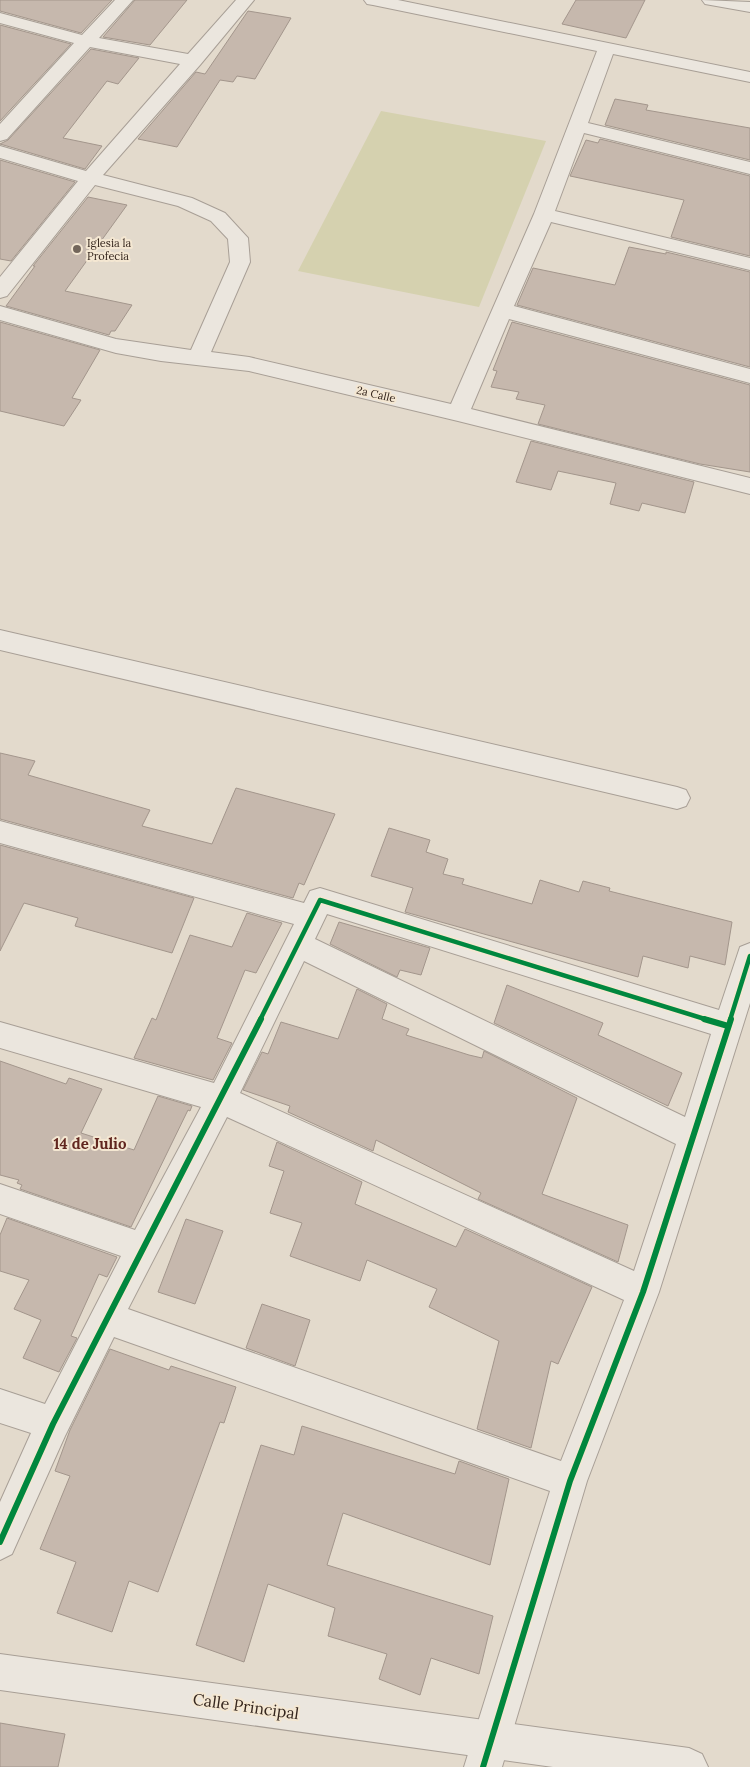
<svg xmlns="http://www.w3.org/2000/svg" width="750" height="1767" font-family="Lora,serif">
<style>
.green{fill:#d5d1af}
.building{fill:#c6b8ad;stroke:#a3968c}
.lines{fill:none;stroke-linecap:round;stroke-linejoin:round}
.minor-casing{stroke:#a89f96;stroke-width:2}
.tertiary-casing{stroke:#a89f96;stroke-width:2}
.minor{fill:#ebe6de;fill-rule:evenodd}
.tertiary{fill:#ebe6de;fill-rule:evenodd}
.cycleway-far1-casing{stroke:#f4e7d2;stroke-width:8}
.cycleway-casing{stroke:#f4e7d2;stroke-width:9}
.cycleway-far1{stroke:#00873e;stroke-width:4.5}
.cycleway{stroke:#00873e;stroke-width:6}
.poi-dot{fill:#73665b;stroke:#f4e7d2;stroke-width:2}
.labels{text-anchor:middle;stroke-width:4;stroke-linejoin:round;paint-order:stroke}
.far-poi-label{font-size:11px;fill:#36271e;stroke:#f4e7d2;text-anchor:start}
.far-street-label{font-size:11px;fill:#36271e;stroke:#f4e7d2}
.neighbourhood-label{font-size:15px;font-weight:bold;fill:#61261f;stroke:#f4e7d2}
.near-street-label{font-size:16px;fill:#36271e;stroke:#f4e7d2}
</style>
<rect width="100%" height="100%" fill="#e3dacc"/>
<polygon class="green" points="381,111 546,141 479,307 298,271"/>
<g class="building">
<polygon points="0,0 112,0 81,33 0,11"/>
<polygon points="135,0 187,0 150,45 103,37"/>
<polygon points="576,0 645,0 626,38 562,24"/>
<polygon points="248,11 291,18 255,79 237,76 233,82 220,80 177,147 138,139 196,72 205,74"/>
<polygon points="0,25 71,44 0,121"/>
<polygon points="91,49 139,58 118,84 107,81 63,138 102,146 85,169 0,144 8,140"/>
<polygon points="615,99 648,105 646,110 750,128 750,160 605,125"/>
<polygon points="600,139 750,176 750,256 671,237 684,200 570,176 586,140 598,143"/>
<polygon points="0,160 75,182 11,261 0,259"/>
<polygon points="88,197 127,205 65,291 132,305 115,331 111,331 109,335 6,306 35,266 33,266"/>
<polygon points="629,247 666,254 666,252 750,272 750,367 517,305 533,268 615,285"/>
<polygon points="0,322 100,350 72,398 81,400 64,426 0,411"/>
<polygon points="512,322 750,385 750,472 700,464 538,424 545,405 516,399 519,392 491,387 497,371 493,370"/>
<polygon points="531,441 694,482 685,513 642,503 639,511 610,504 616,483 558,471 551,490 516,482"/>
<polygon points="0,753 35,761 28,775 150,810 142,826 212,844 236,788 335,814 304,885 299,883 293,898 0,819"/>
<polygon points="389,828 430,840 426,852 448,859 443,874 464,879 462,884 532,904 540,880 579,892 583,881 610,888 609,891 732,922 725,965 690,956 688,968 643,956 638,977 405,912 413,888 371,876"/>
<polygon points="0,845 194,898 172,953 75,926 78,918 24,903 0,951"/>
<polygon points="247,913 282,923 256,973 245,970 217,1038 232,1043 213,1080 134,1058 152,1018 156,1020 190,935 232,947"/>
<polygon points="339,922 430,948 421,975 400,970 397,977 330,944"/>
<polygon points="507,985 603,1023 598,1035 682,1073 668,1106 494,1023"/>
<polygon points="357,989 387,1004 382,1019 409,1029 406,1035 469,1055 482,1058 484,1051 577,1098 542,1194 628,1225 618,1262 478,1199 481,1193 376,1140 373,1151 288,1112 290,1106 243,1090 262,1052 268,1054 281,1022 338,1039"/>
<polygon points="0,1061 66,1084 69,1078 102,1089 81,1133 134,1150 158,1096 192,1106 190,1111 188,1110 131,1227 20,1189 22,1185 17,1183 19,1180 0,1175"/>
<polygon points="277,1142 362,1182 355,1204 456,1247 465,1229 592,1287 558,1364 551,1361 531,1448 477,1429 499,1341 429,1307 437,1289 367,1260 360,1281 290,1256 302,1223 270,1213 284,1171 269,1166"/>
<polygon points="7,1218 117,1257 107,1277 99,1274 71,1336 77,1338 59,1372 23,1358 41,1320 14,1309 29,1280 0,1271 0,1235"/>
<polygon points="186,1219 223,1231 195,1304 158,1292"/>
<polygon points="262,1304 310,1320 295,1366 246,1348"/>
<polygon points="110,1349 169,1370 171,1366 236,1387 224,1423 220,1422 158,1592 129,1581 112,1632 57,1613 76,1562 40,1549 70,1476 55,1471 70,1430"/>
<polygon points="302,1426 455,1474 459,1461 509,1479 490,1565 343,1513 327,1565 493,1616 479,1674 431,1658 420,1695 379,1679 387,1654 328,1636 335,1608 268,1584 244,1662 196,1645 261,1445 294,1455"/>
<polygon points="0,1723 65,1734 58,1767 0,1767"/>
</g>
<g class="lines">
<defs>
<g id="minor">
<polygon points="115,0 133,0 99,38 188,54 236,0 254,0 200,65 103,175 192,198 225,213 248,238 250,262 211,352 249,357 451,404 534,214 597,51 373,5 367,4 364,0 398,0 750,72 750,82 613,54 588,123 750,162 750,174 584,133 555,211 750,258 750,270 551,222 514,306 750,369 750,383 509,319 471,409 750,478 750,494 458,421 249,371 161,361 116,353 0,320 0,306 116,339 191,350 230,262 228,239 211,221 178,206 95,185 7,296 0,298 0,277 78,181 0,158 0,146 86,171 180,64 90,47 7,139 0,141 0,124 74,43 0,23 0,13 82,35"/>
<polygon points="702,0 750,2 750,12 705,4"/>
<polygon points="0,630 677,787 686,790 690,798 686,806 677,809 0,650"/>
<path d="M0,821L304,903L310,891L320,888L719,1010L740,947L750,943V1003L659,1292L587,1481L502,1767H464L550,1491L114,1337L65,1436L12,1554L0,1560V1502L31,1433L0,1423V1389L45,1404L121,1256L0,1214V1184L135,1230L201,1107L0,1048V1022L214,1083L294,924L0,843ZM327,914L711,1034L685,1117L315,939ZM304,961L676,1144L634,1271L240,1093ZM227,1117L624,1300L561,1461L128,1309Z"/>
</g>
<polygon id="tertiary" points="0,1654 689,1748 702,1754 708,1767 553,1767 0,1690"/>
</defs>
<use href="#minor" class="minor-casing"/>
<use href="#tertiary" class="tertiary-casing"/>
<use href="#minor" class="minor"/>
<use href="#tertiary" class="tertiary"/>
<defs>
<g id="cycleway-far1">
<polyline points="260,1020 320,900 708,1020"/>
<polyline points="730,1020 750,956"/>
</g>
<g id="cycleway">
<polyline points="704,1019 728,1026"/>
<polyline points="0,1542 53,1424 261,1019"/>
<polyline points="483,1767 570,1481 643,1292 731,1019"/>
</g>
</defs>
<use href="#cycleway-far1" class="cycleway-far1-casing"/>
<use href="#cycleway" class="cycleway-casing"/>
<use href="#cycleway-far1" class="cycleway-far1"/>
<use href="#cycleway" class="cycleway"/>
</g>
<circle class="poi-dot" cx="77" cy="249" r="5"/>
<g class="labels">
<g class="far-poi-label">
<text x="87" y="247">Iglesia la<tspan x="87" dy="13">Profecia</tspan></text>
</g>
<g class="far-street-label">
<text transform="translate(376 394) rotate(13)" y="4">2a Calle</text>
</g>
<g class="neighbourhood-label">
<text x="90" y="1149">14 de Julio</text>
</g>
<g class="near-street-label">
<text transform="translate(246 1706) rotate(8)" y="6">Calle Principal</text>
</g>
</g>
</svg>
